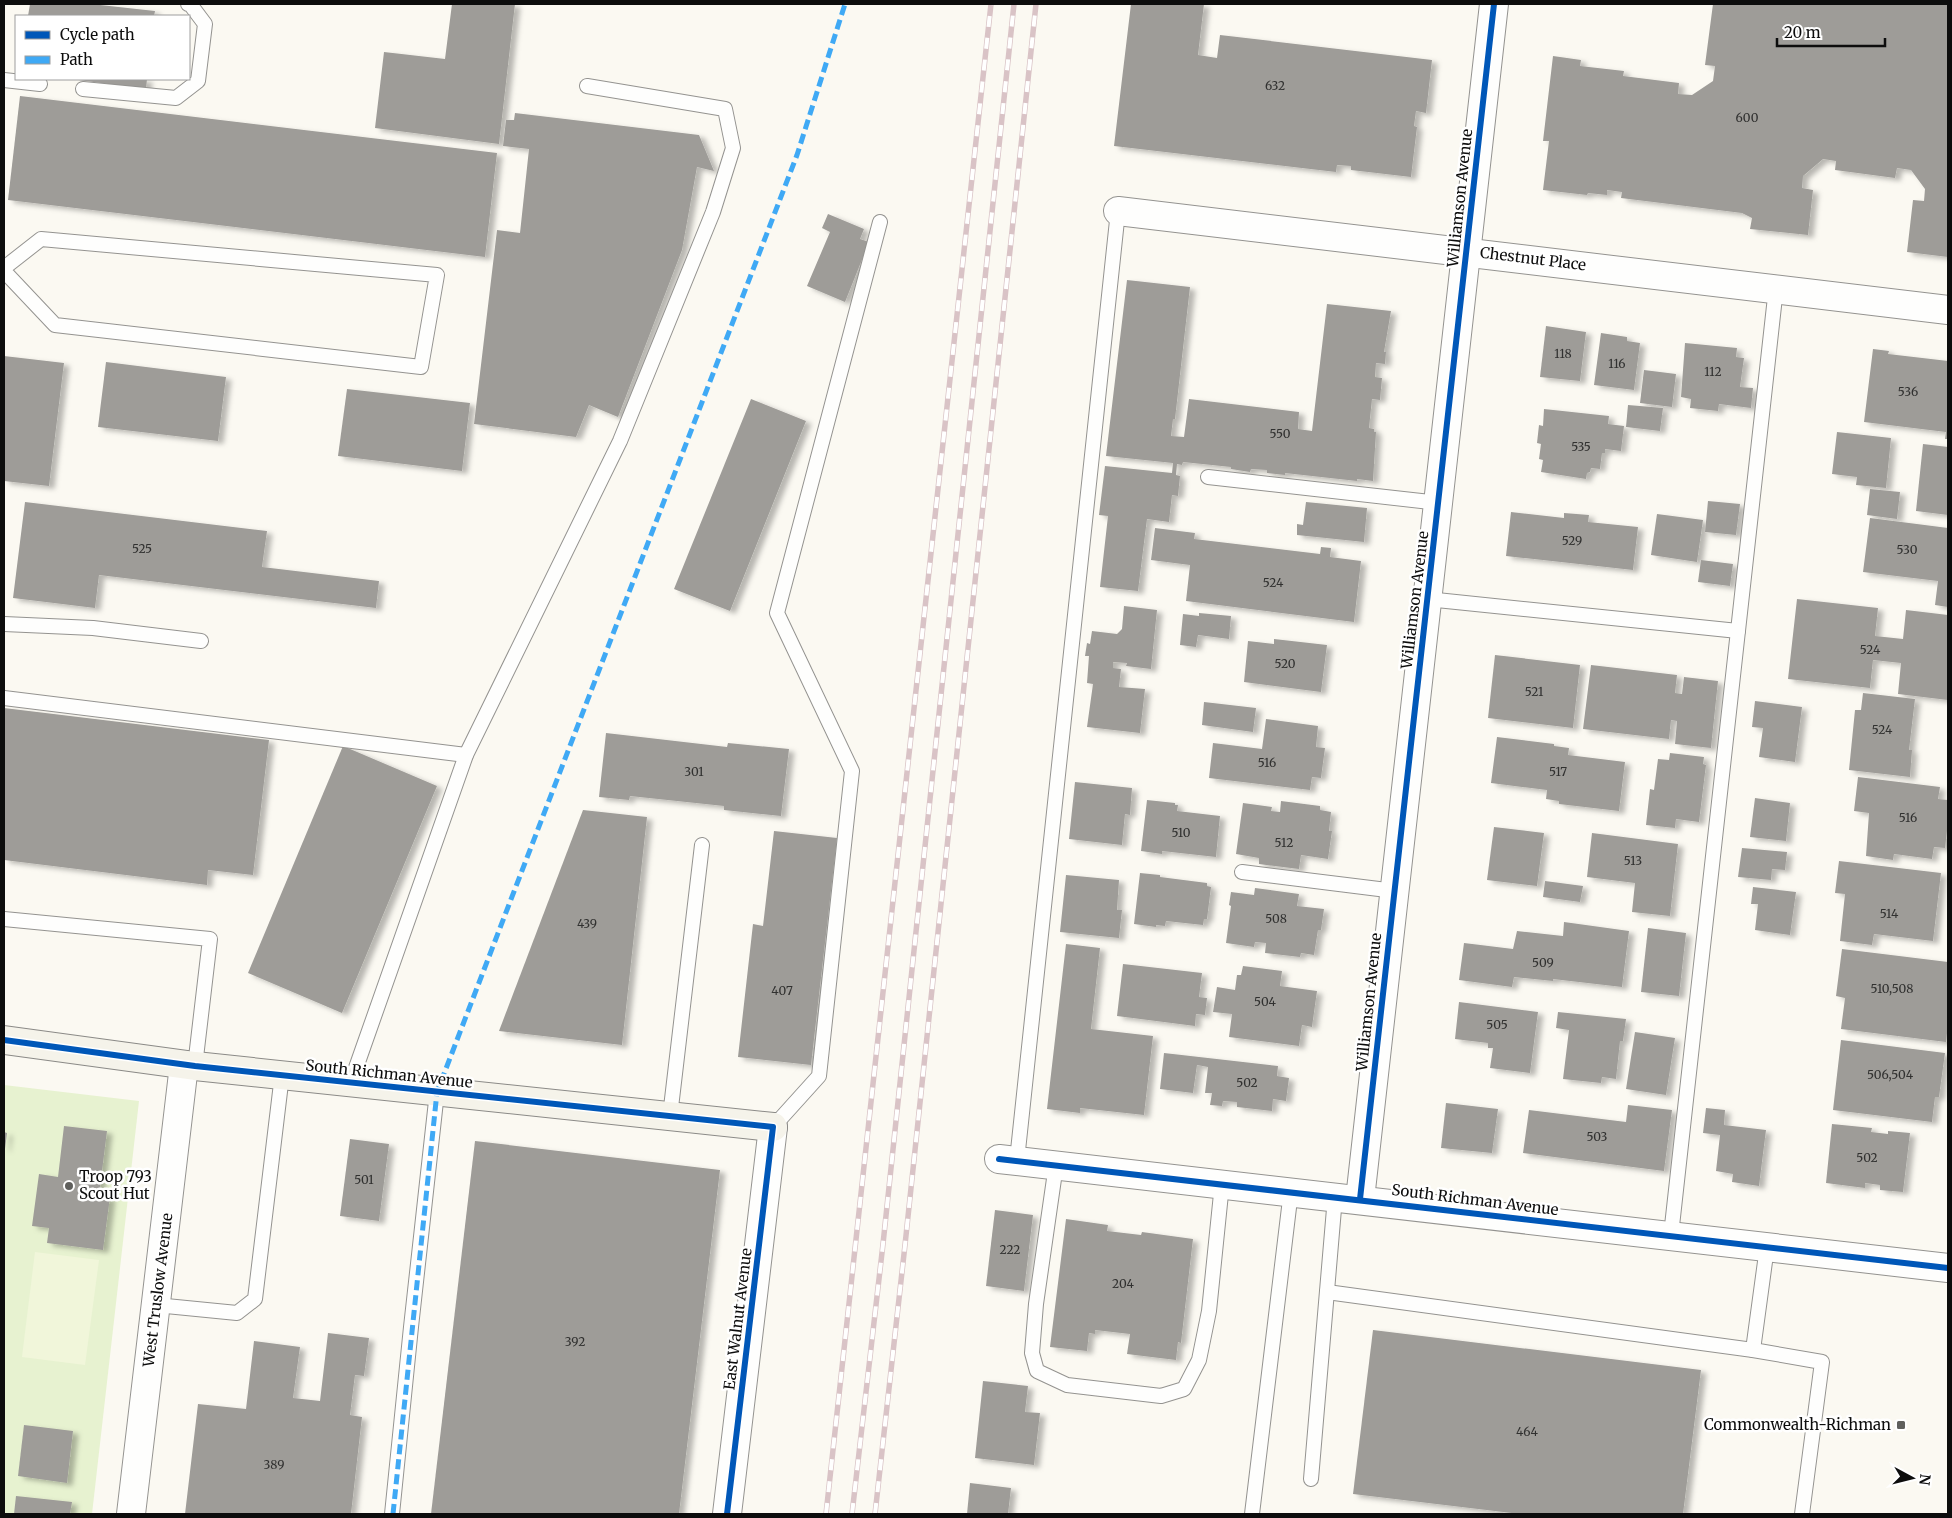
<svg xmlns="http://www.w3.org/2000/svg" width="1952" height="1518" font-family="Merriweather,serif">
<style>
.green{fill:#e7f2d0}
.pitch{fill:#f1f6da}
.building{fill:#9e9c98;filter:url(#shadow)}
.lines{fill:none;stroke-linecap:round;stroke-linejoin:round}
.lane-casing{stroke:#949390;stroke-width:16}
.street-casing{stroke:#949390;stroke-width:30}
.secondary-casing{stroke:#8b8a87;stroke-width:30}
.lane{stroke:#fefefd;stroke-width:14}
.street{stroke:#fefefd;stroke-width:28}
.secondary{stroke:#f5f3ea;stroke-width:28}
.rail-casing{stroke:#d9c3c6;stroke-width:5.5}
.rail{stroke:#fff;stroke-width:4;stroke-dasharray:11;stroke-linecap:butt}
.quiet{stroke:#3fa9f5;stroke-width:5;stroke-dasharray:10 5;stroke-linecap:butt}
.cycleway-casing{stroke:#fff;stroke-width:9}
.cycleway{stroke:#0057b8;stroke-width:6}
.poi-dot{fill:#60605d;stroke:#fff;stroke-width:2}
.labels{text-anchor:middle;stroke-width:5;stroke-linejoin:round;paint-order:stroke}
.number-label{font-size:12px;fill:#313130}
.street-label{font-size:15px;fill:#0d0d0d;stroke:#fff}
.poi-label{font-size:15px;fill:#0d0d0d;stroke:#fff;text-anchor:start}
</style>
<defs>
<filter id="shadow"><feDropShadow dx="5.5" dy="3" stdDeviation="2.5" flood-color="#0004"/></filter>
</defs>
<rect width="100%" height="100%" fill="#fbf9f2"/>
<polygon class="green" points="4,1085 139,1101 92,1514 4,1514"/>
<polygon class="pitch" points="35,1252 99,1260 85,1365 22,1357"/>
<g class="building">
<polygon points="30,4 91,4 155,11 154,16 28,16"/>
<polygon points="452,4 515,4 499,144 375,128 384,52 445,59"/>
<polygon points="1131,4 1204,4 1198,55 1217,58 1220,35 1432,60 1426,113 1416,111 1414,126 1417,127 1411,177 1351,170 1351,166 1337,165 1336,172 1114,146"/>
<polygon points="1713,4 1948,4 1948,257 1907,252 1913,200 1924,201 1925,189 1911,170 1897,168 1895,178 1835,170 1836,161 1823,159 1803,176 1802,188 1813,190 1808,235 1750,229 1752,218 1742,213 1621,198 1622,192 1607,190 1607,195 1588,193 1587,195 1543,190 1549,141 1543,141 1553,56 1581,60 1580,66 1624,71 1623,76 1679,83 1678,94 1692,95 1713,81 1715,66 1705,65"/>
<polygon points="71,79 147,79 146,89"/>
<polygon points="20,96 497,153 485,257 8,200"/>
<polygon points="515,113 699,135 714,171 697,167 682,250 618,417 589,405 576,437 474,424 497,230 520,233 529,149 503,146 506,120 514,120"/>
<polygon points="828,214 864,229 860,239 869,242 845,302 807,286 830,232 822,228"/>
<polygon points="1127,280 1190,287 1175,419 1173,419 1171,436 1184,437 1189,399 1299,412 1298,429 1312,431 1327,304 1391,311 1384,352 1386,352 1385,364 1376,363 1375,377 1382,378 1380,400 1372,399 1369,428 1374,429 1374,432 1376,432 1373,481 1357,479 1357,481 1285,473 1285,475 1267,473 1267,470 1251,469 1250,472 1231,469 1231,467 1183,462 1182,465 1177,464 1176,475 1180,476 1178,496 1172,495 1169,522 1147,519 1138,591 1100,587 1108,516 1099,515 1105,466 1172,473 1173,463 1106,456"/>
<polygon points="1546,326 1586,332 1580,381 1540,377"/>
<polygon points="1601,333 1627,337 1627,341 1640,343 1634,390 1594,385"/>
<polygon points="1685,343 1737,348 1736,357 1744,358 1740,387 1753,388 1751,408 1719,404 1718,411 1690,408 1691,399 1681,397"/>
<polygon points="1873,349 1889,351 1888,354 1948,361 1948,439 1945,439 1946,432 1864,422"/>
<polygon points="4,356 64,363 49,486 4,481"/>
<polygon points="106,362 226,377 218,441 98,427"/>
<polygon points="1644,370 1676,374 1672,407 1640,403"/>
<polygon points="347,389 470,403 462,471 338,456"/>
<polygon points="751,399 806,421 730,611 674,589"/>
<polygon points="1628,405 1663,408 1660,431 1626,427"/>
<polygon points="1544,409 1609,416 1608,424 1624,426 1621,451 1605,449 1605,453 1602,453 1600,469 1591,468 1590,472 1587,473 1586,479 1541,472 1543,460 1539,459 1541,444 1537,443 1539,425 1543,426"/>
<polygon points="1837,432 1891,438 1886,488 1856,485 1857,477 1832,474"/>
<polygon points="1923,444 1948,447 1948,515 1916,511"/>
<polygon points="1870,489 1900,492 1897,519 1867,515"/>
<polygon points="1708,501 1740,504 1736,535 1705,532"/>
<polygon points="25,502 267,531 262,567 379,581 376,608 99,575 95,608 13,598"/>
<polygon points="1306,502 1367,508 1364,542 1297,535 1297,524 1303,525"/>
<polygon points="1511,512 1564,518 1564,513 1589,515 1588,522 1638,527 1633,570 1506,556"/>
<polygon points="1657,514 1703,520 1697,562 1651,555"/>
<polygon points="1870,518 1948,528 1948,607 1935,605 1938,581 1863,572"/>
<polygon points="1155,528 1195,533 1194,539 1320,554 1321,547 1331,548 1330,557 1361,561 1354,622 1186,601 1190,565 1151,560"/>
<polygon points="1701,560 1733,564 1730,586 1698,582"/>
<polygon points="1797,599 1878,608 1875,636 1903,639 1906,610 1948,615 1948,700 1898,694 1901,663 1873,660 1870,688 1788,679"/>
<polygon points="1124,606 1157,610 1151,669 1126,666 1127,663 1113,662 1113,668 1121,669 1119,687 1145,689 1140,733 1087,727 1093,684 1087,683 1089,656 1085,656 1087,643 1090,644 1092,631 1117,634 1122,629"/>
<polygon points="1199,613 1231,616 1229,639 1198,635 1196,647 1180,645 1183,614 1199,616"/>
<polygon points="1274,639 1327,645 1321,692 1244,682 1248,641 1274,644"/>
<polygon points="1495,655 1580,665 1573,728 1488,718"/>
<polygon points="1591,665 1677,675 1675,693 1682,694 1684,677 1718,681 1711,748 1675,744 1677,721 1671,720 1669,739 1583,729"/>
<polygon points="1863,693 1915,699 1909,750 1912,750 1910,777 1849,770 1855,710 1861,710"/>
<polygon points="1755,701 1802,707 1795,762 1759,757 1763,728 1752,727"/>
<polygon points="1204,702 1256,708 1253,732 1202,725"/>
<polygon points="4,708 269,740 253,875 208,870 207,885 4,860"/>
<polygon points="1266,719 1318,726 1316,747 1325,748 1321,778 1312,777 1310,790 1209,778 1213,743 1262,749"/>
<polygon points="606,733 727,747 728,743 789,749 781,816 724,810 724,806 630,796 629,800 599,797"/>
<polygon points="1497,737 1554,744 1554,746 1569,748 1568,755 1625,762 1619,811 1559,804 1559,801 1546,799 1547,790 1491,783"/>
<polygon points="343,746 437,786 342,1013 248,973"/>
<polygon points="1670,753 1704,757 1703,764 1706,765 1699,822 1676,819 1675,828 1646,825 1650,789 1654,790 1658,759 1669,760"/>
<polygon points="1858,777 1940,787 1938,799 1948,800 1948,822 1945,848 1934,847 1932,859 1894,854 1893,860 1866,856 1869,813 1854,811"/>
<polygon points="1075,782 1132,788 1130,815 1125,814 1122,845 1069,839"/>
<polygon points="1755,798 1790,803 1786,841 1750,837"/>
<polygon points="1147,800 1175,803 1175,805 1178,805 1177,811 1220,816 1216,857 1162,851 1162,854 1141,851"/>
<polygon points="1281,801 1320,806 1320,810 1331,812 1329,831 1332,831 1328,859 1301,855 1299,869 1259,864 1259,858 1236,854 1243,803 1272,807 1271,811 1280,812"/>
<polygon points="583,810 647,817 622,1045 499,1031"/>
<polygon points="1494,827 1544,833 1537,886 1487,880"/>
<polygon points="774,831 837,838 811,1065 738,1057 753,924 763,926"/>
<polygon points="1592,833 1678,844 1670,916 1632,912 1635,883 1587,877"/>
<polygon points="1742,848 1787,852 1785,870 1772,869 1771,880 1738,877"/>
<polygon points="1839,861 1941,873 1933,941 1874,934 1872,945 1840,941 1845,894 1835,893"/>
<polygon points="1140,873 1160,875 1160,877 1207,883 1207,886 1211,887 1207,919 1204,919 1203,925 1166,921 1165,926 1156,925 1156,927 1134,924"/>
<polygon points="1066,875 1119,880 1117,910 1122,910 1119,938 1060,932"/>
<polygon points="1545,881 1583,886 1580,902 1543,897"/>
<polygon points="1753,887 1796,892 1790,935 1755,930 1758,904 1751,904"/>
<polygon points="1255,888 1299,894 1297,906 1324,909 1321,930 1318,930 1314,955 1301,953 1300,957 1265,953 1266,943 1255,942 1254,947 1226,943 1231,906 1229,905 1231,892 1254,895"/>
<polygon points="1564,922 1629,931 1622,987 1553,979 1553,981 1514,977 1512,987 1459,980 1464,943 1513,949 1517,931 1563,936"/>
<polygon points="1648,928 1686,933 1679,996 1641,992"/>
<polygon points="1066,944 1100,948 1091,1029 1153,1036 1144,1115 1080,1108 1080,1113 1047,1109"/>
<polygon points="1842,949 1948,962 1948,1024 1946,1042 1841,1029 1845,998 1836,996"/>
<polygon points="1123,964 1202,973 1199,997 1207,998 1205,1015 1196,1014 1195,1026 1117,1016"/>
<polygon points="1243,966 1282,971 1280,986 1317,991 1312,1027 1302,1025 1299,1046 1229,1037 1232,1014 1213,1012 1217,987 1235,990 1237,975 1241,975"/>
<polygon points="1459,1002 1538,1012 1530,1073 1490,1068 1493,1048 1488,1048 1488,1043 1455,1039"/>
<polygon points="1558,1012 1626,1019 1623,1041 1620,1041 1616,1079 1602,1077 1601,1083 1563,1079 1569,1030 1556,1028"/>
<polygon points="1635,1032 1675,1038 1666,1095 1626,1089"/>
<polygon points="1841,1040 1945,1053 1939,1097 1935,1097 1932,1122 1833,1110"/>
<polygon points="1164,1053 1278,1066 1277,1076 1289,1078 1286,1101 1273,1099 1272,1111 1237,1107 1237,1102 1223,1101 1222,1106 1210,1105 1212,1093 1205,1093 1208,1067 1197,1065 1193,1093 1160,1089"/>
<polygon points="1446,1103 1498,1109 1492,1153 1441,1148"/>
<polygon points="1628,1105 1672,1110 1664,1171 1523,1153 1529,1110 1626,1122"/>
<polygon points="1706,1108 1725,1110 1724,1125 1766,1130 1759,1186 1732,1182 1733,1174 1716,1171 1720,1135 1703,1133"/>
<polygon points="1832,1124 1872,1128 1871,1132 1888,1134 1888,1131 1910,1133 1903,1192 1880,1190 1880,1185 1865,1183 1865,1188 1826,1183"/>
<polygon points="64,1126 107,1131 99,1195 110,1197 103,1250 47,1243 49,1228 32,1226 39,1174 58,1177"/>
<polygon points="4,1132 7,1133 5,1149 4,1149"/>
<polygon points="350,1139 389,1144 379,1221 340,1216"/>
<polygon points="475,1141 720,1170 679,1514 431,1514"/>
<polygon points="995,1210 1033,1215 1024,1291 986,1286"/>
<polygon points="1066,1219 1108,1225 1107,1231 1141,1235 1142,1232 1193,1239 1181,1343 1178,1342 1176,1360 1127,1354 1130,1334 1095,1330 1095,1334 1089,1333 1087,1351 1050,1347"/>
<polygon points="1373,1330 1701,1370 1683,1514 1520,1514 1353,1494"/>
<polygon points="328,1333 369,1338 364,1376 355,1375 350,1415 362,1417 351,1514 185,1514 198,1404 246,1409 254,1341 300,1347 293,1398 320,1401"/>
<polygon points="983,1381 1028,1386 1025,1412 1040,1413 1034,1465 975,1458"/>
<polygon points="24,1425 73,1431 67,1483 18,1476"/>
<polygon points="970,1483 1011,1488 1008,1514 967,1514"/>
<polygon points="16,1496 72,1502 70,1514 14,1514"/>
</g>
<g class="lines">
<defs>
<g id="lane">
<polyline points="4,80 40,84"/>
<polyline points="83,89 176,98 198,81 205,24 190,4 188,4"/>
<polyline points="4,268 41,239 437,275 421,367 55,325 4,271"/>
<polyline points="1208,477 1439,503"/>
<polyline points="1427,599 1738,631"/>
<polyline points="4,624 93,628 201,641"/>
<polyline points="4,698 466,755"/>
<polyline points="1242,872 1395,891"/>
<polyline points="4,919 210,939 195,1066"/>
<polyline points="351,1082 466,755 620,441 713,212 733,148 725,109 587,86"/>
<polyline points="670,1116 702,845"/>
<polyline points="773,1127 819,1076 852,771 777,613 880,222"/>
<polyline points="1017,1160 1118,211"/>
<polyline points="1056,1165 1036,1304 1032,1353 1037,1371 1067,1385 1161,1396 1184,1389 1199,1360 1209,1311 1222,1184"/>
<polyline points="1671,1235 1776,288"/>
<polyline points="1767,1247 1753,1350 1822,1362 1802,1514"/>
<polyline points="1327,1292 1753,1350"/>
<polyline points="156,1305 237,1313 255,1299 282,1075"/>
<polyline points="1311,1479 1335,1197"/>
<polyline points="392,1514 411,1327 437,1092"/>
<polyline points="1252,1514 1291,1191"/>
</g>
<g id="street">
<polyline points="1118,211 1948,310"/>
<polyline points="999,1159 1948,1268"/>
<polyline points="1360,1199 1494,4"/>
<polyline points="131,1514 184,1065"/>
<polyline points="727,1514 773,1127"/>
</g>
<polyline id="secondary" points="4,1040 195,1066 773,1127"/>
</defs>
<use href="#lane" class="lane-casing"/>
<use href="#street" class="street-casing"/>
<use href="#secondary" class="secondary-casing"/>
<use href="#lane" class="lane"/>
<use href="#street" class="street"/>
<use href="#secondary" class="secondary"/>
<defs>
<g id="rail">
<polyline points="826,1514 991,4"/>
<polyline points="852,1514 883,1244 1014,4"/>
<polyline points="875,1514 905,1245 1036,4"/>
</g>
</defs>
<use href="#rail" class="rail-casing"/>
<use href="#rail" class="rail"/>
<polyline class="quiet" points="393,1514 437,1092 797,155 845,4"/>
<defs>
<g id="cycleway">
<polyline points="4,1040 195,1066 773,1127 727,1514"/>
<polyline points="999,1159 1948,1268"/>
<polyline points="1360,1199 1494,4"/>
</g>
</defs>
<use href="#cycleway" class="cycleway-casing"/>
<use href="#cycleway" class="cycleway"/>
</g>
<g class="poi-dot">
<circle cx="69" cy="1186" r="5"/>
<rect x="1896" y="1420" width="10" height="10" rx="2.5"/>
</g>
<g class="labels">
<g class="number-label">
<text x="1275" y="90">632</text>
<text x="1747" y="122">600</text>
<text x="1563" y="358">118</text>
<text x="1617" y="368">116</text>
<text x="1713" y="376">112</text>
<text x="1908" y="396">536</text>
<text x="1280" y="438">550</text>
<text x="1581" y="451">535</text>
<text x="1572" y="545">529</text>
<text x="142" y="553">525</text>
<text x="1907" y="554">530</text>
<text x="1273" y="587">524</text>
<text x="1870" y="654">524</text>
<text x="1285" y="668">520</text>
<text x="1534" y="696">521</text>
<text x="1882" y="734">524</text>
<text x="1267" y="767">516</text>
<text x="694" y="776">301</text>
<text x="1558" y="776">517</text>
<text x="1908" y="822">516</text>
<text x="1181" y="837">510</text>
<text x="1284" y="847">512</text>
<text x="1633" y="865">513</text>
<text x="1889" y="918">514</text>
<text x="1276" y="923">508</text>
<text x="587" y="928">439</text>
<text x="1543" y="967">509</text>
<text x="1892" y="993">510,508</text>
<text x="782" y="995">407</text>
<text x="1265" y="1006">504</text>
<text x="1497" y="1029">505</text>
<text x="1890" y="1079">506,504</text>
<text x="1247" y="1087">502</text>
<text x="1597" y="1141">503</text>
<text x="1867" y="1162">502</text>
<text x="364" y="1184">501</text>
<text x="1010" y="1254">222</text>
<text x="1123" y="1288">204</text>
<text x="575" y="1346">392</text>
<text x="1527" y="1436">464</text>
<text x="274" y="1469">389</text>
</g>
<g class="street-label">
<text transform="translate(1460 198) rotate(-84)" y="5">Williamson Avenue</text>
<text transform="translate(1533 259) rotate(7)" y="5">Chestnut Place</text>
<text transform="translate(1415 600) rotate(-83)" y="5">Williamson Avenue</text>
<text transform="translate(1369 1002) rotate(-84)" y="5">Williamson Avenue</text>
<text transform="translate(389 1074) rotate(6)" y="5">South Richman Avenue</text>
<text transform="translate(1475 1200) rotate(7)" y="5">South Richman Avenue</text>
<text transform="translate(158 1290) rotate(-83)" y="5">West Truslow Avenue</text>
<text transform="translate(738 1319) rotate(-83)" y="5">East Walnut Avenue</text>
</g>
<g class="poi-label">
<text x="79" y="1182">Troop 793<tspan x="79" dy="17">Scout Hut</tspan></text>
<text x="1891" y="1430" text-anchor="end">Commonwealth-Richman</text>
</g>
</g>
<rect width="1952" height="1518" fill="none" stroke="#0d0d0d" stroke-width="10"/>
<rect x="15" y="15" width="175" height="65" fill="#ffffff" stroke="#9e9e9e"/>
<rect x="25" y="31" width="25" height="8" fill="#0057b8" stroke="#9e9e9e"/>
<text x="60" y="40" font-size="15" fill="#0d0d0d">Cycle path</text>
<rect x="25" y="56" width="25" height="8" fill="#3fa9f5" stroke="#9e9e9e"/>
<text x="60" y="65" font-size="15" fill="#0d0d0d">Path</text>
<g transform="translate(1912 1478) rotate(97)" stroke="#ffffff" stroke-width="4" paint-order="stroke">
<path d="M0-4L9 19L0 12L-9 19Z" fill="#0d0d0d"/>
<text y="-8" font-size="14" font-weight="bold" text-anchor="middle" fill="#0d0d0d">N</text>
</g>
<path d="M1777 38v8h108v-8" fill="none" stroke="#0d0d0d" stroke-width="2.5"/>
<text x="1784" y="38" font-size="15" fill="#0d0d0d" stroke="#ffffff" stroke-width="4" paint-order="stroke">20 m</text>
</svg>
